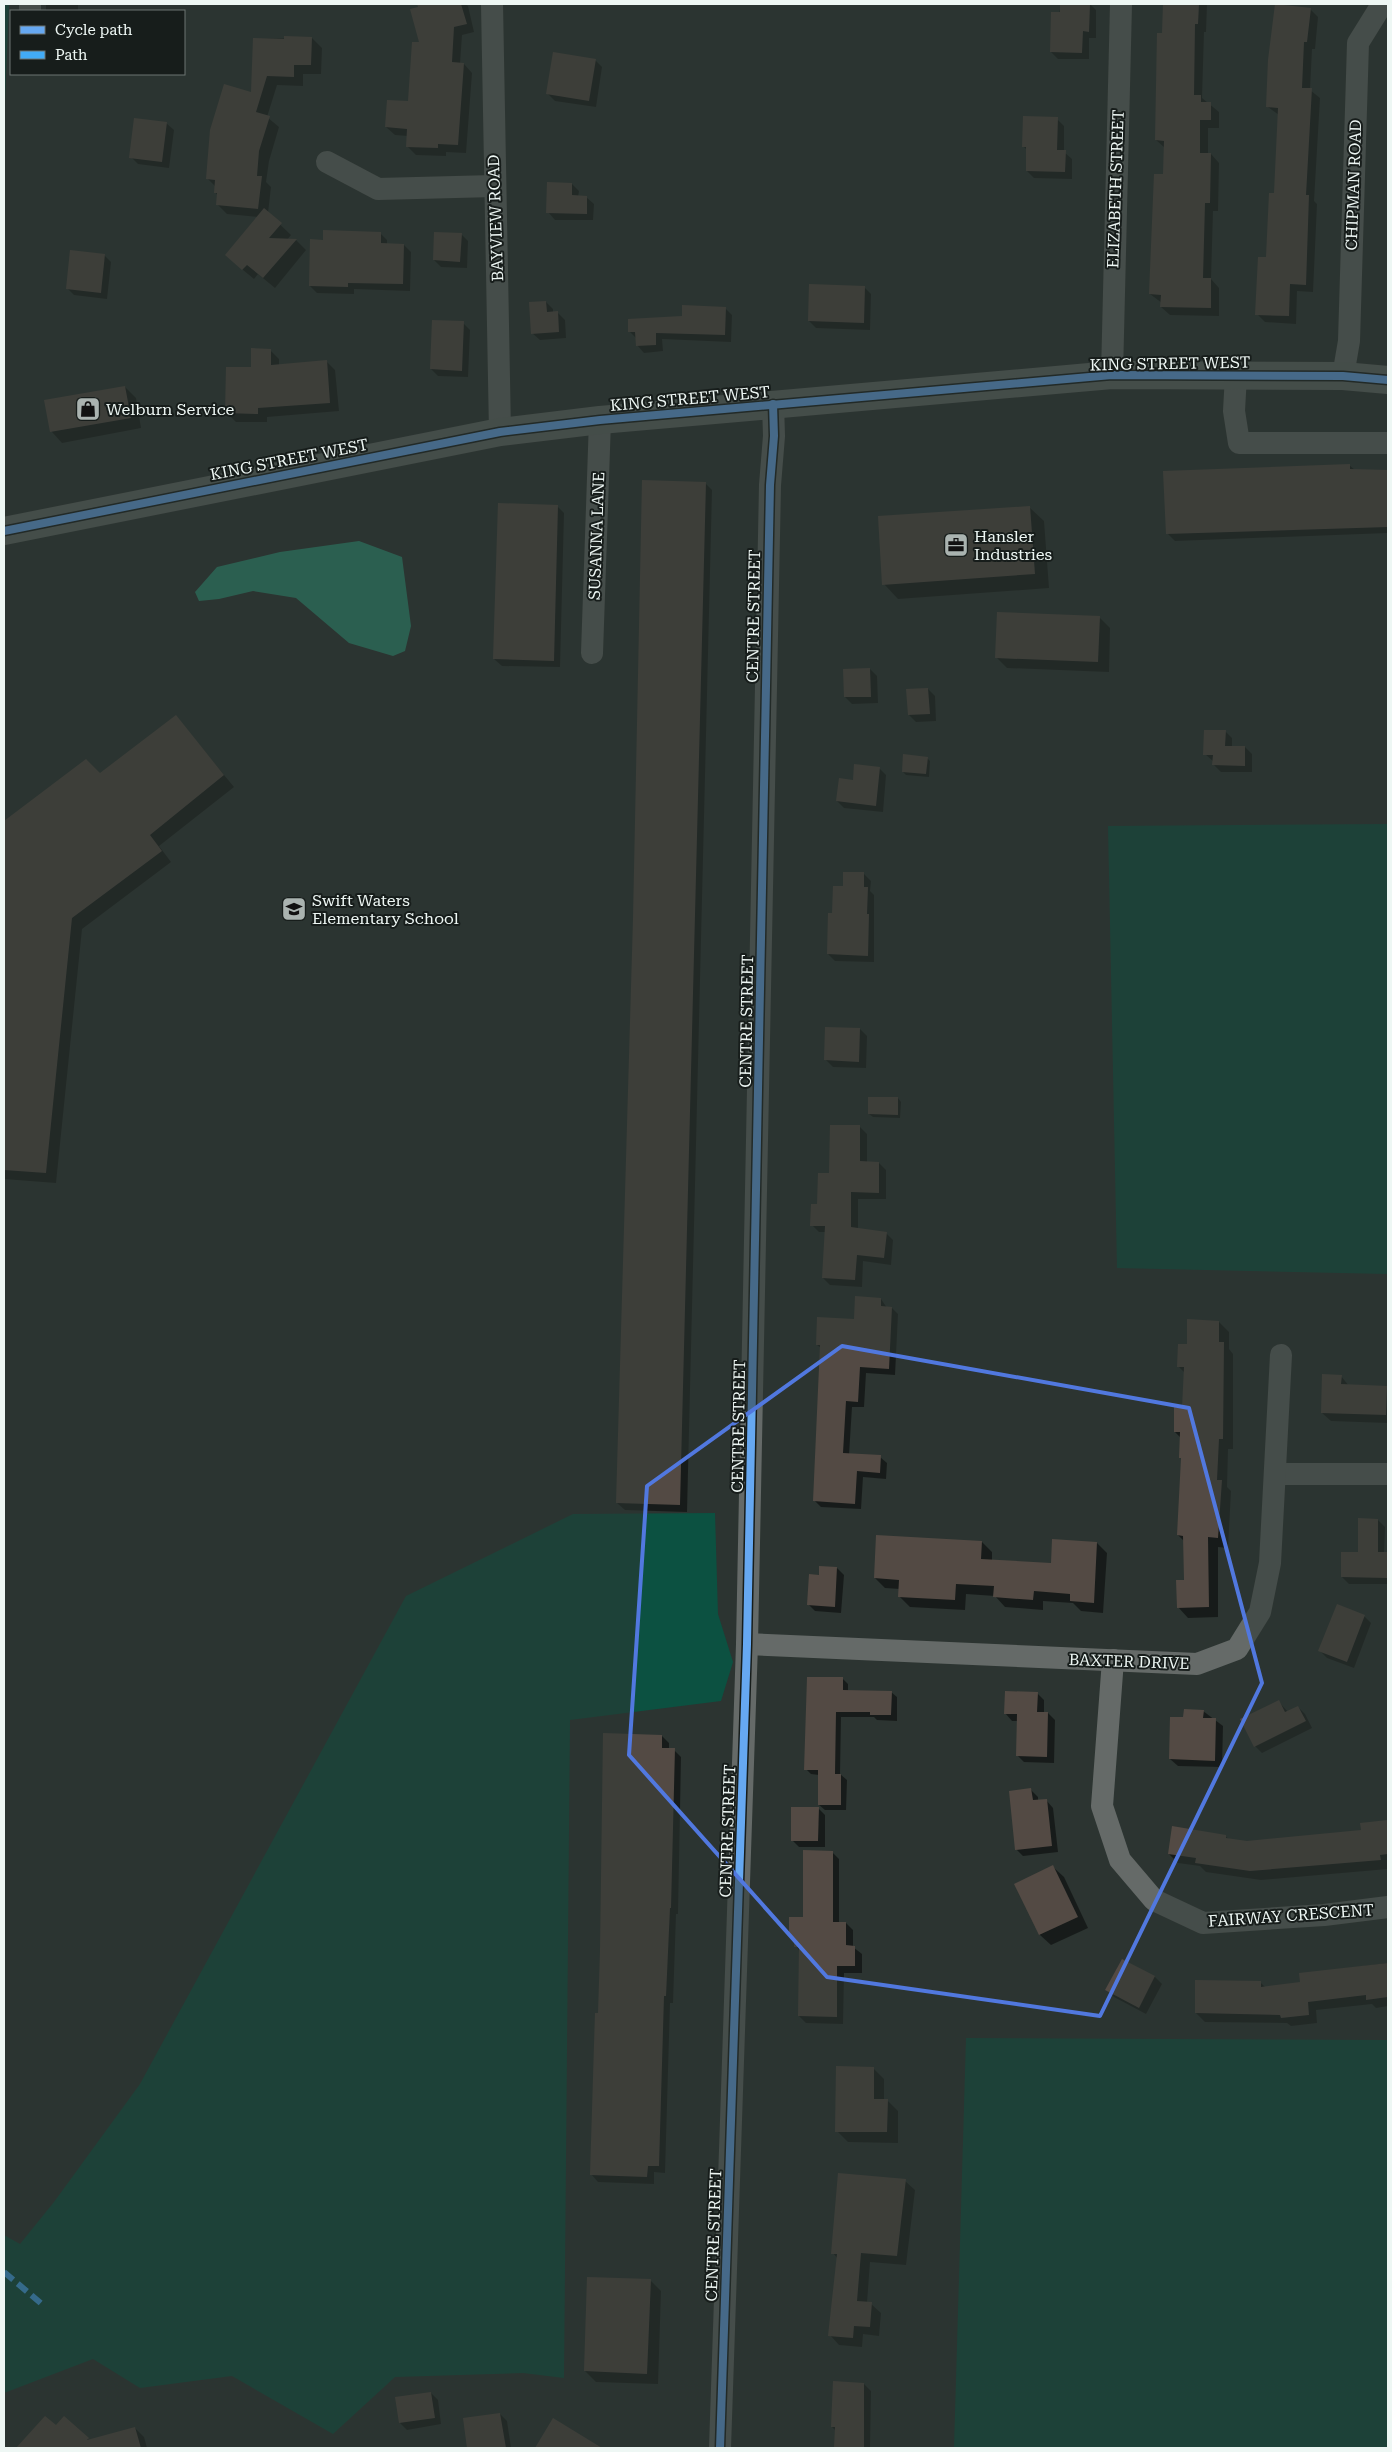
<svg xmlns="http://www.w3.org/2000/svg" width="1392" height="2452" font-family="'Roboto Serif',serif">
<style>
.green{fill:#0c5141}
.water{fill:#2b9377}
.shadow{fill:#0007}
.building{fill:#534a44}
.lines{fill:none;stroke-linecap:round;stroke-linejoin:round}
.minor{stroke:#656a68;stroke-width:22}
.major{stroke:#636a67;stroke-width:28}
.quiet{stroke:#42abf6;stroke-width:6;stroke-dasharray:12 6;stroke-linecap:butt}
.cycleway-casing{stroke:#171d1b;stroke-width:11}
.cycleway{stroke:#66a8f1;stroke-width:8}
.marked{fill:none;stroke:#5178df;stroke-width:4;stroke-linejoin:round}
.labels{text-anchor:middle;stroke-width:4;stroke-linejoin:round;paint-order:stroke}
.street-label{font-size:16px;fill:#eef7f4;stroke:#171d1b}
.poi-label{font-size:16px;fill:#eef7f4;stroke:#171d1b;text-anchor:start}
</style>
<rect width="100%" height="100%" fill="#2c3431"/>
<g class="green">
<polygon points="4,4 9,4 4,127"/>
<polygon points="1388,824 1388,1274 1117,1268 1108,826"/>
<polygon points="715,1513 718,1614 733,1662 721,1701 570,1720 564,2378 523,2373 395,2377 333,2434 232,2376 140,2388 93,2359 4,2393 4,2235 20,2244 54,2202 140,2084 406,1596 573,1514"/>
<polygon points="966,2038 1388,2040 1388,2448 954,2448"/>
</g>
<polygon class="water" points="359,541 402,557 411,626 405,651 393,656 349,643 296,598 253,591 219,599 199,601 195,592 217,567 280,552"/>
<g class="shadow">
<rect x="46" y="4" width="32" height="7"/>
<polygon points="418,4 465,4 468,6 474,32 462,35 460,64 464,64 472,73 466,153 446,152 446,156 416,155 407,146 408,136 395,135 386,127 409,103 420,43"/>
<polygon points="1061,4 1090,4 1096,10 1096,38 1089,38 1089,59 1058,59 1051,52"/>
<polygon points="1165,4 1207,4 1206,32 1204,32 1202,98 1219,112 1219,128 1208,128 1208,154 1211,154 1219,163 1218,211 1213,211 1211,279 1219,288 1219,316 1170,315 1161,307 1162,303 1150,294 1164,176 1165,148 1156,140"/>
<polygon points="1310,9 1318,17 1315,49 1312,49 1310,90 1320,98 1314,201 1317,204 1313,292 1297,291 1296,324 1265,322 1257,314 1267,259 1275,194 1279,115 1268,107"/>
<polygon points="312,38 322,48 321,74 303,74 303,86 277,85 267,117 279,127 269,161 266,182 271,187 268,213 291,235 287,240 296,240 306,250 275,288 258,274 254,279 237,265 258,217 227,214 218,205 218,196 215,192 216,187 207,178 252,93 254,39"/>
<polygon points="595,60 602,67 596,107 555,101 548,94"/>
<polygon points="1057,119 1064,126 1064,152 1072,159 1072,179 1034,178 1027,171 1027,150 1023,146"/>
<polygon points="166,123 174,130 169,168 138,164 131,157"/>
<polygon points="572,184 579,191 578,197 586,197 594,204 593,220 555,220 548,212"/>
<polygon points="380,233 387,240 387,245 404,245 411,252 410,291 354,289 354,294 317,293 310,286 324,241"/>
<polygon points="461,234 468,241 467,268 441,267 434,260"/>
<polygon points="104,255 111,262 107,299 74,295 67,288"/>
<polygon points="864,287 871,294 870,330 816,328 809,321"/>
<polygon points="546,302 553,309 553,313 558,313 565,320 566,338 540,340 532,333"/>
<polygon points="725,308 732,315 731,342 662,339 663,351 644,353 637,345 637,339 629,331"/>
<polygon points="463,323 470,330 468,377 438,376 431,369"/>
<polygon points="270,350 279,359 279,365 326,361 335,370 339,411 267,417 267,422 236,422 227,413"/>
<polygon points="125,387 136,398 141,428 62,443 52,432 46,401"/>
<polygon points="1349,465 1355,470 1388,471 1388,533 1175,541 1168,534"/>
<polygon points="705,483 712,490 687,1512 625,1510 617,1503"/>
<polygon points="557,506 564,513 560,667 502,666 494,659"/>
<polygon points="1029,507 1044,521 1049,588 898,599 884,584"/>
<polygon points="1099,617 1110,628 1109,672 1007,668 996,657"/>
<polygon points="870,669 877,676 878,703 852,704 845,697"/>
<polygon points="928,689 935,696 936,721 916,722 909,715"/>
<polygon points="176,717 234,787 159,846 171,862 82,929 56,1183 4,1179 4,823 86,760 100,775"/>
<polygon points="1225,731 1232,738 1232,747 1245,747 1252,754 1252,772 1221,772 1214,765 1214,762 1205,754"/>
<polygon points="927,758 930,761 929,777 906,775 903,772"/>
<polygon points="879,768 886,775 883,812 844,808 837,801 854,781"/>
<polygon points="864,874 871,881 870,891 874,895 874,962 835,961 828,954 833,914 844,887"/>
<polygon points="860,1029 867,1036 866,1068 833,1067 826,1060"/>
<polygon points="898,1098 901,1102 900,1118 873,1117 869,1114"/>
<polygon points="860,1127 867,1134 867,1163 879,1163 886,1170 886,1199 858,1199 858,1229 886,1233 893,1240 891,1265 863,1261 862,1287 830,1285 823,1278 826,1232 819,1232 812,1225 830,1174"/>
<polygon points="881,1299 887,1308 892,1308 898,1314 895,1375 866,1373 864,1407 852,1407 849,1455 880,1457 887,1463 886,1479 863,1477 861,1509 821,1507 814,1500 821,1348 817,1345 855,1321"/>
<polygon points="1219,1322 1229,1332 1229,1349 1233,1354 1233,1449 1228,1449 1227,1487 1231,1491 1228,1548 1218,1547 1218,1617 1188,1618 1178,1607 1185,1582 1184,1541 1178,1535 1183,1459 1181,1438 1175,1432 1184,1409 1185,1373 1178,1366 1188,1346"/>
<polygon points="1341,1376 1349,1386 1388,1387 1388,1423 1331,1421 1322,1413"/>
<polygon points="1378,1520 1385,1527 1384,1554 1388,1555 1388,1584 1349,1584 1342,1577"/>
<polygon points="982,1542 992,1552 992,1561 1052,1564 1097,1543 1107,1553 1103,1613 1081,1611 1073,1603 1043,1601 1043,1610 1005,1607 995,1596 966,1594 965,1610 910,1607 899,1596 900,1589 885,1588 875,1578"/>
<polygon points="837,1568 844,1575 841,1613 815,1611 808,1604 820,1576"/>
<polygon points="1364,1616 1371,1623 1354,1668 1327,1658 1320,1651"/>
<polygon points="842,1678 848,1684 848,1692 891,1692 897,1697 897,1721 877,1720 874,1717 841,1717 840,1774 847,1780 846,1810 825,1810 819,1805 819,1775 811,1774 805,1768"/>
<polygon points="1037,1693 1044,1700 1044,1713 1048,1713 1055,1720 1054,1763 1024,1762 1017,1755 1018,1721 1012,1721 1005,1713"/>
<polygon points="1279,1702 1288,1712 1298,1707 1305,1714 1312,1728 1262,1753 1255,1746"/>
<polygon points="1203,1711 1223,1726 1222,1767 1178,1766 1170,1759 1185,1719"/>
<polygon points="662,1736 669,1743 669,1750 674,1750 681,1757 678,1914 676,1914 673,2003 670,2003 665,2173 654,2172 654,2184 598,2182 591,2174 599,2014"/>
<polygon points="1031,1790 1038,1797 1038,1801 1046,1800 1053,1808 1058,1852 1023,1856 1016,1849"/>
<polygon points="818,1808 825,1815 825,1847 799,1847 792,1840"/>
<polygon points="1388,1821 1388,1869 1261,1880 1206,1872 1200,1866 1178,1863 1169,1854 1225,1836 1230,1840 1247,1843 1362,1831 1361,1824"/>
<polygon points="832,1852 839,1859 839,1923 846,1923 853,1930 853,1947 862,1954 862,1973 844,1973 843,2024 806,2023 799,2016 800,1952 790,1936 804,1919"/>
<polygon points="1053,1867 1064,1877 1088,1928 1051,1945 1040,1935 1016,1885"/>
<polygon points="1123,1960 1155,1977 1162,1984 1146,2014 1114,1997 1107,1990"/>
<polygon points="1388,1963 1388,2006 1376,2008 1372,2004 1316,2010 1317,2023 1291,2026 1287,2023 1205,2022 1196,2013 1260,1982 1265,1987 1302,1983 1301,1974"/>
<polygon points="873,2068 884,2079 884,2100 887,2100 898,2111 898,2143 848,2142 837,2131"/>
<polygon points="905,2181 915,2190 906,2265 870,2262 867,2303 871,2304 881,2313 879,2336 863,2334 862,2347 839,2345 830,2335 838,2259 833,2253"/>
<polygon points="650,2280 661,2291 658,2384 596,2382 585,2371"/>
<polygon points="864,2384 871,2391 870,2448 835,2448 836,2431 832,2427"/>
<polygon points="431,2393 438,2400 441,2424 407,2430 400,2423"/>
<polygon points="500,2414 507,2421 511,2448 468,2448 464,2419"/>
<polygon points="64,2418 90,2441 135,2428 144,2437 147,2448 18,2448 56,2427"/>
<polygon points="554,2420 592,2447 591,2448 536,2448"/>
</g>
<g class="building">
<polygon points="417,4 461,4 467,24 454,27 452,62 464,63 458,145 438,144 438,148 406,147 407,129 385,127 387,100 408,101 412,42 419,42 410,9 418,7"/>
<polygon points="1060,4 1090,4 1089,32 1083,31 1082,53 1050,52 1051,12 1060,12"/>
<polygon points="1163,4 1199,4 1198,24 1195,24 1194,95 1201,95 1201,102 1211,102 1211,120 1200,120 1200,153 1211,153 1210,203 1205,203 1203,278 1211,278 1211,308 1160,307 1161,295 1149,294 1154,174 1163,174 1164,141 1155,140 1157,33 1162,33"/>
<polygon points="1275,4 1311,8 1307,42 1304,42 1302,88 1312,88 1306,195 1309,195 1306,285 1290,284 1289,316 1255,315 1258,257 1266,257 1269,193 1274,193 1278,108 1266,107 1268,60"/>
<polygon points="284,36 312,37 311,65 294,65 294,77 267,76 256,112 270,116 259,151 257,176 262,176 258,209 216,205 217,193 214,193 215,180 206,179 210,130 224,84 251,92 253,38 284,39"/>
<polygon points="553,52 596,59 589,101 546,94"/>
<polygon points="1023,116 1058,117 1057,150 1066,150 1065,172 1026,171 1026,147 1022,147"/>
<polygon points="134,118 167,122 162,162 129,158"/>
<polygon points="547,182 572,183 572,195 587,196 587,214 546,213"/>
<polygon points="264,208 282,223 269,238 297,239 263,278 247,265 242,270 225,255"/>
<polygon points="323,230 381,232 381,243 404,244 403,284 348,283 348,287 309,286 310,239 323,240"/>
<polygon points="434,232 462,233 460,262 433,260"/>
<polygon points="70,250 105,254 101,293 66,289"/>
<polygon points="809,284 865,286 864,323 808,321"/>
<polygon points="546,301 547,312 558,311 559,332 531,334 529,302"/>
<polygon points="682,305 726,307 725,335 656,333 656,345 636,346 635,332 628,332 628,319 682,316"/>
<polygon points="432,320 464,321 462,371 430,369"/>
<polygon points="251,348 271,349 271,365 327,360 330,403 258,408 258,414 225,413 226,367 251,367"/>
<polygon points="125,386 131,418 50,432 44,400"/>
<polygon points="1350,464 1350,469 1388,470 1388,527 1166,534 1163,471"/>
<polygon points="642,480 706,482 680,1505 616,1503 633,919"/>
<polygon points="498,503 558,505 554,661 493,659"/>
<polygon points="1030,506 1035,574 882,585 878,516"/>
<polygon points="997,612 1100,616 1098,662 995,658"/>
<polygon points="870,668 871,697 844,697 843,669"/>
<polygon points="928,688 930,714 908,715 906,689"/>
<polygon points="176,715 224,775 150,835 162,851 72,918 46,1173 4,1170 4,821 86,759 100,773"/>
<polygon points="1204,730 1226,730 1225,746 1245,746 1245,766 1212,765 1213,755 1203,755"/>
<polygon points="903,754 928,757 926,774 902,772"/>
<polygon points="854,764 880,767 876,806 836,801 839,778 853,780"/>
<polygon points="843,872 864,872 864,887 868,887 867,914 869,914 868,956 827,954 828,913 832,913 833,886 843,886"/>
<polygon points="825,1027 860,1028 859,1062 824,1060"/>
<polygon points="868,1097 898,1097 898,1115 868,1114"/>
<polygon points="830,1125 860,1125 860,1161 879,1162 879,1193 851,1192 851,1227 887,1232 884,1258 857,1255 855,1280 822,1278 825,1226 810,1226 811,1204 817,1204 818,1173 829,1173"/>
<polygon points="855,1296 881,1298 881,1306 892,1307 889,1369 860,1367 858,1402 846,1401 843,1453 881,1455 880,1473 857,1471 855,1504 813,1501 820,1345 816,1345 817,1317 854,1319"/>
<polygon points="1187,1319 1219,1321 1219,1342 1224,1342 1223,1439 1219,1439 1217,1480 1222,1480 1218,1538 1208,1537 1209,1607 1177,1608 1176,1580 1184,1580 1183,1536 1177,1535 1181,1458 1179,1458 1180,1432 1174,1432 1174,1407 1182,1408 1184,1367 1177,1367 1178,1344 1187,1344"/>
<polygon points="1322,1374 1342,1375 1341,1384 1387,1386 1386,1415 1321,1413"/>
<polygon points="1358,1518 1378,1519 1378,1552 1387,1552 1387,1578 1341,1577 1341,1552 1358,1552"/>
<polygon points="876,1535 982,1541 981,1559 1051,1563 1052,1539 1097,1542 1094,1603 1070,1601 1070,1594 1034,1591 1033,1600 993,1597 994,1586 956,1584 955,1600 898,1597 899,1580 874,1578"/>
<polygon points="819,1566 837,1567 835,1607 807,1605 809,1574 819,1575"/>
<polygon points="1337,1604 1365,1615 1347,1662 1318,1651"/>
<polygon points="807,1677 843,1677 843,1690 892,1691 891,1715 870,1715 870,1712 836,1712 835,1774 841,1774 841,1805 818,1805 818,1770 804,1770"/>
<polygon points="1005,1691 1038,1692 1037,1712 1048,1712 1047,1757 1016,1756 1017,1714 1004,1714"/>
<polygon points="1279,1700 1285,1712 1298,1706 1306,1721 1254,1747 1240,1719"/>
<polygon points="1184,1709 1204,1710 1203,1718 1216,1718 1215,1761 1169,1759 1170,1717 1183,1717"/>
<polygon points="603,1733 662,1735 662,1748 675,1748 671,1908 670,1908 666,1996 664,1996 659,2166 648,2166 647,2177 590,2175 595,2013 598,2013 600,1951"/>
<polygon points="1031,1788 1033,1800 1047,1799 1052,1846 1015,1850 1009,1791"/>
<polygon points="791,1807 819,1807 818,1841 791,1841"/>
<polygon points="1388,1820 1388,1854 1380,1855 1381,1860 1250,1871 1195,1863 1196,1858 1168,1854 1172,1826 1226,1835 1226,1838 1247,1841 1361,1830 1360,1823"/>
<polygon points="803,1850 833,1851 833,1922 846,1922 846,1945 855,1946 855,1966 837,1966 837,2017 798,2016 799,1947 794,1947 794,1937 789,1937 789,1917 803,1917"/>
<polygon points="1053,1865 1078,1917 1039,1935 1014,1884"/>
<polygon points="1122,1959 1155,1976 1139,2008 1105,1990"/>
<polygon points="1388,1963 1388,1997 1366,2000 1366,1995 1308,2002 1309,2015 1281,2018 1280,2015 1195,2013 1195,1980 1261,1981 1261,1987 1300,1982 1299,1973"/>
<polygon points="836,2066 874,2067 874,2099 888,2099 887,2132 835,2132"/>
<polygon points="838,2173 906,2179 897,2256 861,2253 857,2301 872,2302 870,2327 854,2326 853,2338 828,2336 837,2254 831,2254"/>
<polygon points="587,2277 651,2279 647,2374 584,2371"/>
<polygon points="833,2381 864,2383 864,2448 834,2448 835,2427 831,2427"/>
<polygon points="431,2392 435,2418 399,2423 395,2397"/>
<polygon points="500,2413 506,2448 467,2448 463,2418"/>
<polygon points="45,2416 56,2425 64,2416 89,2438 87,2440 135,2427 141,2448 16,2448"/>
<polygon points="553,2418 602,2448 535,2448"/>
</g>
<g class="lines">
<g class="minor">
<polyline points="492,4 500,432"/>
<polyline points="30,11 30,4"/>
<polyline points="327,162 378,189 494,186"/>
<polyline points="1112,375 1121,4"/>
<polyline points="1236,375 1234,411 1239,443 1388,443"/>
<polyline points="1343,376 1349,341 1358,43 1381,6 1385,4"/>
<polyline points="592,653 600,420"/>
<polyline points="1275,1474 1388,1474"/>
<polyline points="747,1644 1197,1664 1237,1649 1260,1612 1270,1563 1281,1355"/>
<polyline points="1113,1660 1102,1806 1120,1860 1154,1900 1203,1923 1324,1915 1388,1907"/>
<polyline points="720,2448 747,1644 770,485 774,436 773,404"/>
</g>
<polyline class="major" points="4,531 500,432 600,420 1112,375 1343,376 1388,380"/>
<polyline class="quiet" points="4,2272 43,2305"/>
<defs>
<g id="cycleway">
<polyline points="4,531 500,432 600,420 1112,375 1343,376 1388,380"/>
<polyline points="720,2448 747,1644 770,485 774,436 773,404"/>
</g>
</defs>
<use href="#cycleway" class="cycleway-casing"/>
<use href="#cycleway" class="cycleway"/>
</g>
<path d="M0 0H1392V2452H0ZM842,1346L1189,1408L1262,1683L1100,2016L827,1977L629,1755L647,1486Z" fill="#2c3431" fill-opacity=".55" fill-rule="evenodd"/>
<path class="marked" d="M842,1346L1189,1408L1262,1683L1100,2016L827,1977L629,1755L647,1486Z"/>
<defs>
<symbol id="shop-square" viewBox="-11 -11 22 22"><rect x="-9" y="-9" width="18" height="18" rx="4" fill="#aab3b0" stroke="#171d1b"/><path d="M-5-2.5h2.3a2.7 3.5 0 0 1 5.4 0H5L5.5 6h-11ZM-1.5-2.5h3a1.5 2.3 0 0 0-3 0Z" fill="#111"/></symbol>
<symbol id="office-square" viewBox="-11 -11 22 22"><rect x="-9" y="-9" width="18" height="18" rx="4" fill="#aab3b0" stroke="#171d1b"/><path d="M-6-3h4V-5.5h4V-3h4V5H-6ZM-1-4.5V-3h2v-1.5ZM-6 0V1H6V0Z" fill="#111"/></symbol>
<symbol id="school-square" viewBox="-11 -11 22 22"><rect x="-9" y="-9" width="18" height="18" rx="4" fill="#aab3b0" stroke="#171d1b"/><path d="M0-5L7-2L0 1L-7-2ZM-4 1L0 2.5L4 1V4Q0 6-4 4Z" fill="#111"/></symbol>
</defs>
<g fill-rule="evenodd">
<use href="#shop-square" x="74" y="395" width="28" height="28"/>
<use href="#office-square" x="942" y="531" width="28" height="28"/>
<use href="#school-square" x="280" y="895" width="28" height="28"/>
</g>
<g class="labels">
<g class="street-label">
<text transform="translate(1353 185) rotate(-88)" y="6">CHIPMAN ROAD</text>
<text transform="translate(1115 189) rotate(-88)" y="6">ELIZABETH STREET</text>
<text transform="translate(495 218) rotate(-92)" y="6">BAYVIEW ROAD</text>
<text transform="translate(1170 363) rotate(-1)" y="6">KING STREET WEST</text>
<text transform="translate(690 398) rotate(-5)" y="6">KING STREET WEST</text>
<text transform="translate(289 459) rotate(-11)" y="6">KING STREET WEST</text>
<text transform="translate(596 536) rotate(-88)" y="6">SUSANNA LANE</text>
<text transform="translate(753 616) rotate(-89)" y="6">CENTRE STREET</text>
<text transform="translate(746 1021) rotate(-89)" y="6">CENTRE STREET</text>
<text transform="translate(738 1426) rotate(-89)" y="6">CENTRE STREET</text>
<text transform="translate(1129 1661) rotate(2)" y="6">BAXTER DRIVE</text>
<text transform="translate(727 1831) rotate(-88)" y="6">CENTRE STREET</text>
<text transform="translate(1291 1915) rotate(-4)" y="6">FAIRWAY CRESCENT</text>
<text transform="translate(713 2235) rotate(-88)" y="6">CENTRE STREET</text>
</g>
<g class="poi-label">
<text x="106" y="415">Welburn Service</text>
<text x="974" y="542">Hansler<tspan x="974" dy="18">Industries</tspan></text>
<text x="312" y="906">Swift Waters<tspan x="312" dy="18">Elementary School</tspan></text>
</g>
</g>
<rect width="1392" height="2452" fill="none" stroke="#eef7f4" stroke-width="10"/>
<rect x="10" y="10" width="175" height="65" fill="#171d1b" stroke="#6d7472"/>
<rect x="20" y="26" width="25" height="8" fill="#66a8f1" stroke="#6d7472"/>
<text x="55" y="35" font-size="15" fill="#eef7f4">Cycle path</text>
<rect x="20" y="51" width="25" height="8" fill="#42abf6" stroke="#6d7472"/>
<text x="55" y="60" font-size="15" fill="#eef7f4">Path</text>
</svg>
